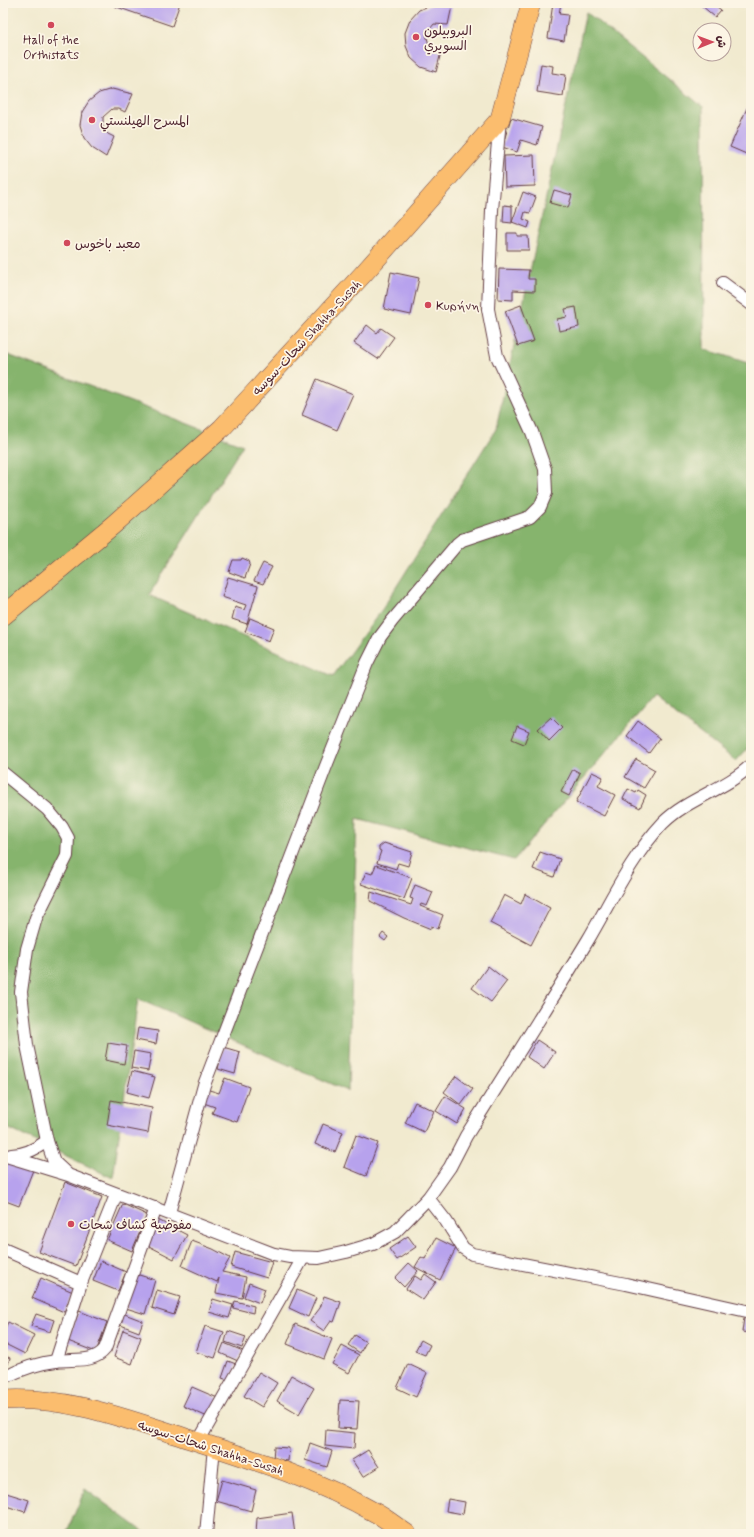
<svg xmlns="http://www.w3.org/2000/svg" width="754" height="1537" font-family="Mynerve,'Playpen Sans Arabic',sans-serif">
<style>
.forest{fill:#86b46d;stroke:#686a4c}
.building{fill:#b7a2ed}
.lines{fill:none;stroke-linecap:round;stroke-linejoin:round}
.street-casing{stroke:#633d44;stroke-width:14}
.primary-casing{stroke:#633d44;stroke-width:20}
.street{stroke:#fff;stroke-width:12}
.primary{stroke:#fbbd6e;stroke-width:19}
.poi-dot{fill:#d1495b;stroke:#fcf5e5;stroke-width:1.5}
.labels{text-anchor:middle;stroke-width:3.5;stroke-linejoin:round;paint-order:stroke}
.poi-label{font-size:13px;fill:#4a1f2b;stroke:#fcf5e5;text-anchor:start}
.street-label{font-size:13px;fill:#4a1f2b;stroke:#fcf5e5}
</style>
<rect width="100%" height="100%" fill="#fcf5e5"/>
<filter id="ink" filterUnits="userSpaceOnUse"><feTurbulence type="fractalNoise" baseFrequency=".025" numOctaves="2"/><feDisplacementMap in="SourceGraphic" scale="8" xChannelSelector="R" yChannelSelector="G"/><feConvolveMatrix kernelMatrix="1 2 1 2 8 2 1 2 1" color-interpolation-filters="sRGB"/></filter>
<filter id="wash" filterUnits="userSpaceOnUse"><feTurbulence type="fractalNoise" baseFrequency=".012" numOctaves="4" result="noise"/><feDisplacementMap in="SourceGraphic" scale="16" xChannelSelector="R" yChannelSelector="G"/><feGaussianBlur stdDeviation="0.9" result="paint"/><feColorMatrix in="noise" values="0 0 0 0 0 0 0 0 0 0 0 0 0 0 0 0 0 1.4 0 .05"/><feComposite in="paint" operator="in"/></filter>
<g filter="url(#wash)">
<rect width="100%" height="100%" fill="#f1eacf"/>
<g class="forest">
<polygon points="586,12 703,107 704,349 751,364 751,745 736,761 653,697 514,860 357,819 348,1091 138,999 113,1178 3,1126 3,353 243,445 149,595 333,676 383,608 496,429"/>
<polygon points="85,1489 147,1534 66,1534"/>
</g>
<g id="blocks">
<g class="building">
<polygon points="114,3 180,3 172,26 114,6"/>
<polygon points="553,3 561,3 559,14 568,15 564,41 548,38"/>
<polygon points="704,3 712,3 721,10 715,17 702,6"/>
<polygon points="444,4 452,6 448,25 434,24 426,34 429,45 434,50 441,52 436,72 421,67 411,58 406,46 405,33 410,20 419,10 431,5"/>
<polygon points="541,64 553,66 552,73 566,75 563,96 537,92"/>
<polygon points="112,89 133,94 125,112 119,109 112,109 103,117 103,129 108,134 114,137 106,157 92,148 84,138 80,125 82,112 89,101 99,93"/>
<polygon points="747,108 751,110 751,156 730,147"/>
<polygon points="511,118 542,127 537,145 521,140 517,152 502,147"/>
<polygon points="534,155 535,186 505,187 504,156"/>
<polygon points="554,190 572,195 568,208 550,203"/>
<polygon points="523,192 536,197 530,213 525,212 523,219 530,222 528,228 512,222"/>
<polygon points="504,205 512,206 512,223 503,222"/>
<polygon points="507,233 517,233 517,236 528,236 529,250 507,250"/>
<polygon points="499,269 529,270 528,279 535,279 535,291 513,290 513,300 498,299"/>
<polygon points="391,272 419,278 411,315 384,309"/>
<polygon points="521,305 534,341 518,346 505,311"/>
<polygon points="576,307 579,327 559,331 557,319 567,317 565,309"/>
<polygon points="367,325 377,333 381,328 394,337 378,359 354,343"/>
<polygon points="317,379 353,394 337,430 302,415"/>
<polygon points="242,558 249,561 250,564 245,578 229,572 233,560 241,560"/>
<polygon points="263,563 272,567 263,584 254,581"/>
<polygon points="228,577 258,586 247,624 232,619 235,607 244,610 246,605 222,597"/>
<polygon points="250,618 274,628 269,641 245,632"/>
<polygon points="551,717 562,728 549,741 538,729"/>
<polygon points="638,721 660,738 649,753 627,736"/>
<polygon points="517,726 529,731 524,744 512,739"/>
<polygon points="636,759 655,770 644,788 625,777"/>
<polygon points="573,769 580,773 569,796 561,792"/>
<polygon points="592,772 603,777 598,786 615,795 604,816 576,802"/>
<polygon points="628,789 636,793 638,790 646,795 640,808 623,799"/>
<polygon points="384,843 412,852 408,866 398,863 396,869 377,863 381,851 379,850 379,847"/>
<polygon points="540,852 560,859 554,877 533,869"/>
<polygon points="376,865 412,878 404,899 361,884 366,872 372,874"/>
<polygon points="415,885 433,892 427,906 421,904 420,906 443,915 438,929 431,926 431,929 404,918 370,901 371,892 411,905 413,899 410,898"/>
<polygon points="525,894 550,908 531,945 490,923 504,895 521,904"/>
<polygon points="383,933 388,937 385,941 380,937"/>
<polygon points="488,966 507,981 491,1002 472,988"/>
<polygon points="138,1028 158,1031 156,1044 136,1040"/>
<polygon points="537,1040 555,1052 544,1069 527,1057"/>
<polygon points="108,1043 127,1046 124,1064 105,1060"/>
<polygon points="223,1047 240,1052 235,1074 218,1069"/>
<polygon points="134,1051 151,1054 148,1071 131,1068"/>
<polygon points="132,1071 155,1077 149,1098 127,1092"/>
<polygon points="456,1076 473,1089 461,1105 444,1092"/>
<polygon points="225,1078 249,1087 237,1122 212,1113 215,1107 201,1102 206,1089 219,1093"/>
<polygon points="445,1096 466,1109 457,1124 436,1111"/>
<polygon points="111,1100 152,1108 148,1133 107,1125"/>
<polygon points="415,1102 434,1111 424,1132 405,1123"/>
<polygon points="323,1124 343,1132 335,1152 315,1144"/>
<polygon points="356,1135 378,1143 366,1176 344,1167"/>
<polygon points="3,1158 33,1170 19,1206 3,1200"/>
<polygon points="65,1182 102,1197 76,1266 39,1252"/>
<polygon points="123,1204 147,1215 132,1251 107,1240"/>
<polygon points="158,1220 187,1235 174,1259 145,1244"/>
<polygon points="408,1236 416,1247 397,1260 389,1249"/>
<polygon points="436,1238 456,1248 440,1280 415,1267 421,1257 425,1259"/>
<polygon points="192,1241 213,1249 230,1258 222,1272 246,1277 242,1298 216,1293 219,1278 217,1282 182,1266"/>
<polygon points="235,1252 272,1262 267,1278 231,1267"/>
<polygon points="101,1261 126,1272 118,1291 93,1281"/>
<polygon points="409,1263 418,1271 404,1287 395,1278"/>
<polygon points="136,1274 155,1280 145,1314 126,1308"/>
<polygon points="425,1274 436,1282 423,1300 406,1289 415,1276 421,1280"/>
<polygon points="41,1278 73,1292 64,1312 32,1298"/>
<polygon points="249,1283 265,1289 260,1303 244,1297"/>
<polygon points="157,1290 180,1297 174,1315 152,1308"/>
<polygon points="297,1290 316,1298 308,1317 289,1308"/>
<polygon points="324,1296 341,1302 334,1322 331,1321 324,1331 310,1321 320,1308"/>
<polygon points="213,1299 233,1305 229,1318 209,1312"/>
<polygon points="235,1301 254,1306 253,1313 233,1308"/>
<polygon points="79,1311 107,1322 96,1352 68,1341"/>
<polygon points="122,1313 143,1321 139,1332 118,1324"/>
<polygon points="36,1314 54,1320 50,1332 31,1326"/>
<polygon points="744,1318 751,1319 751,1333 742,1332"/>
<polygon points="8,1322 34,1335 25,1354 3,1343 3,1333"/>
<polygon points="295,1324 332,1339 324,1359 287,1344"/>
<polygon points="205,1326 224,1332 215,1358 196,1352"/>
<polygon points="123,1330 141,1337 132,1364 114,1357"/>
<polygon points="228,1331 246,1337 242,1348 225,1342"/>
<polygon points="355,1335 366,1342 360,1353 348,1345"/>
<polygon points="421,1340 430,1345 425,1355 415,1351"/>
<polygon points="224,1343 243,1351 238,1361 220,1353"/>
<polygon points="342,1346 359,1355 349,1373 332,1364"/>
<polygon points="3,1355 10,1358 6,1370 3,1368"/>
<polygon points="228,1361 236,1364 231,1381 222,1378"/>
<polygon points="408,1364 427,1373 416,1397 397,1388"/>
<polygon points="259,1372 277,1383 262,1407 244,1396"/>
<polygon points="291,1375 314,1388 299,1414 277,1401"/>
<polygon points="192,1387 220,1399 212,1419 183,1406"/>
<polygon points="340,1400 359,1401 357,1429 338,1428"/>
<polygon points="326,1430 355,1433 354,1449 325,1446"/>
<polygon points="310,1443 332,1451 327,1467 305,1460"/>
<polygon points="274,1447 289,1448 288,1461 273,1459"/>
<polygon points="368,1450 379,1467 363,1477 352,1460"/>
<polygon points="222,1480 256,1490 251,1511 216,1501"/>
<polygon points="3,1492 29,1500 25,1512 3,1505"/>
<polygon points="448,1499 465,1502 463,1514 446,1511"/>
<polygon points="292,1513 295,1534 256,1534 257,1518"/>
</g>
</g>
</g>
<g filter="url(#ink)">
<use href="#blocks" fill-opacity="0" stroke="#633d44" stroke-width="1"/>
<g class="lines">
<defs>
<g id="street">
<polyline points="723,283 751,304"/>
<path d="M3,773L47,809L62,827L68,838L67,856L36,918L27,949L21,992L27,1045L47,1141L54,1162L68,1175L274,1254L290,1257L319,1258L346,1252L373,1244L395,1232L428,1198L450,1167L466,1136C507,1071 548,1006 588,940C611,901 631,857 663,823C688,798 725,790 751,765"/>
<polyline points="3,1155 65,1174"/>
<path d="M11,1155C25,1155 36,1149 47,1141"/>
<polyline points="428,1198 446,1221 463,1248 472,1254 626,1284 751,1312"/>
<polyline points="169,1213 204,1085 326,766 367,663 380,637 392,621 457,544 462,540 530,517 540,507 546,493 545,469 532,432 497,356 488,309 492,210 500,119"/>
<polyline points="3,1249 81,1283"/>
<polyline points="56,1361 81,1283 116,1195"/>
<path d="M3,1378C19,1370 38,1363 56,1361C73,1358 93,1364 105,1349L156,1208"/>
<polyline points="198,1442 303,1258"/>
<polyline points="206,1534 214,1447"/>
</g>
<g id="primary">
<polyline points="3,616 113,525 222,428 364,273 500,119 531,3"/>
<path d="M3,1400C66,1396 123,1418 183,1437C248,1458 314,1478 374,1512C386,1518 396,1527 407,1534"/>
</g>
</defs>
<use href="#street" class="street-casing"/>
<use href="#primary" class="primary-casing"/>
<use href="#street" class="street"/>
<use href="#primary" class="primary"/>
</g>
</g>
<g class="poi-dot">
<circle cx="51" cy="25" r="4"/>
<circle cx="416" cy="37" r="4"/>
<circle cx="92" cy="120" r="4"/>
<circle cx="67" cy="243" r="4"/>
<circle cx="428" cy="305" r="4"/>
<circle cx="71" cy="1224" r="4"/>
</g>
<g class="labels">
<g class="poi-label">
<text x="424" y="35">البروبيلون<tspan x="424" dy="15">السويري</tspan></text>
<text x="51" y="44" text-anchor="middle">Hall of the<tspan x="51" dy="15">Orthistats</tspan></text>
<text x="100" y="125">المسرح الهيلنستي</text>
<text x="75" y="248">معبد باخوس</text>
<text x="436" y="310">Κυρήνη</text>
<text x="79" y="1229">مفوضية كشاف شحات</text>
</g>
<g class="street-label">
<text transform="translate(306 337) rotate(-47)" y="5">شحات-سوسه Shahha-Susah</text>
<text transform="translate(211 1447) rotate(18)" y="5">شحات-سوسه Shahha-Susah</text>
</g>
</g>
<rect width="754" height="1537" fill="none" stroke="#fcf5e5" stroke-width="16"/>
<g transform="translate(712 42) rotate(89)"><circle r="19" fill="#fcf5e5" stroke="#b59f9b"/>
<path d="M0-3L7 15L0 10L-7 15Z" fill="#d1495b"/>
<text y="-6" font-size="11" font-weight="bold" text-anchor="middle" fill="#4a1f2b">ش</text>
</g>
</svg>
